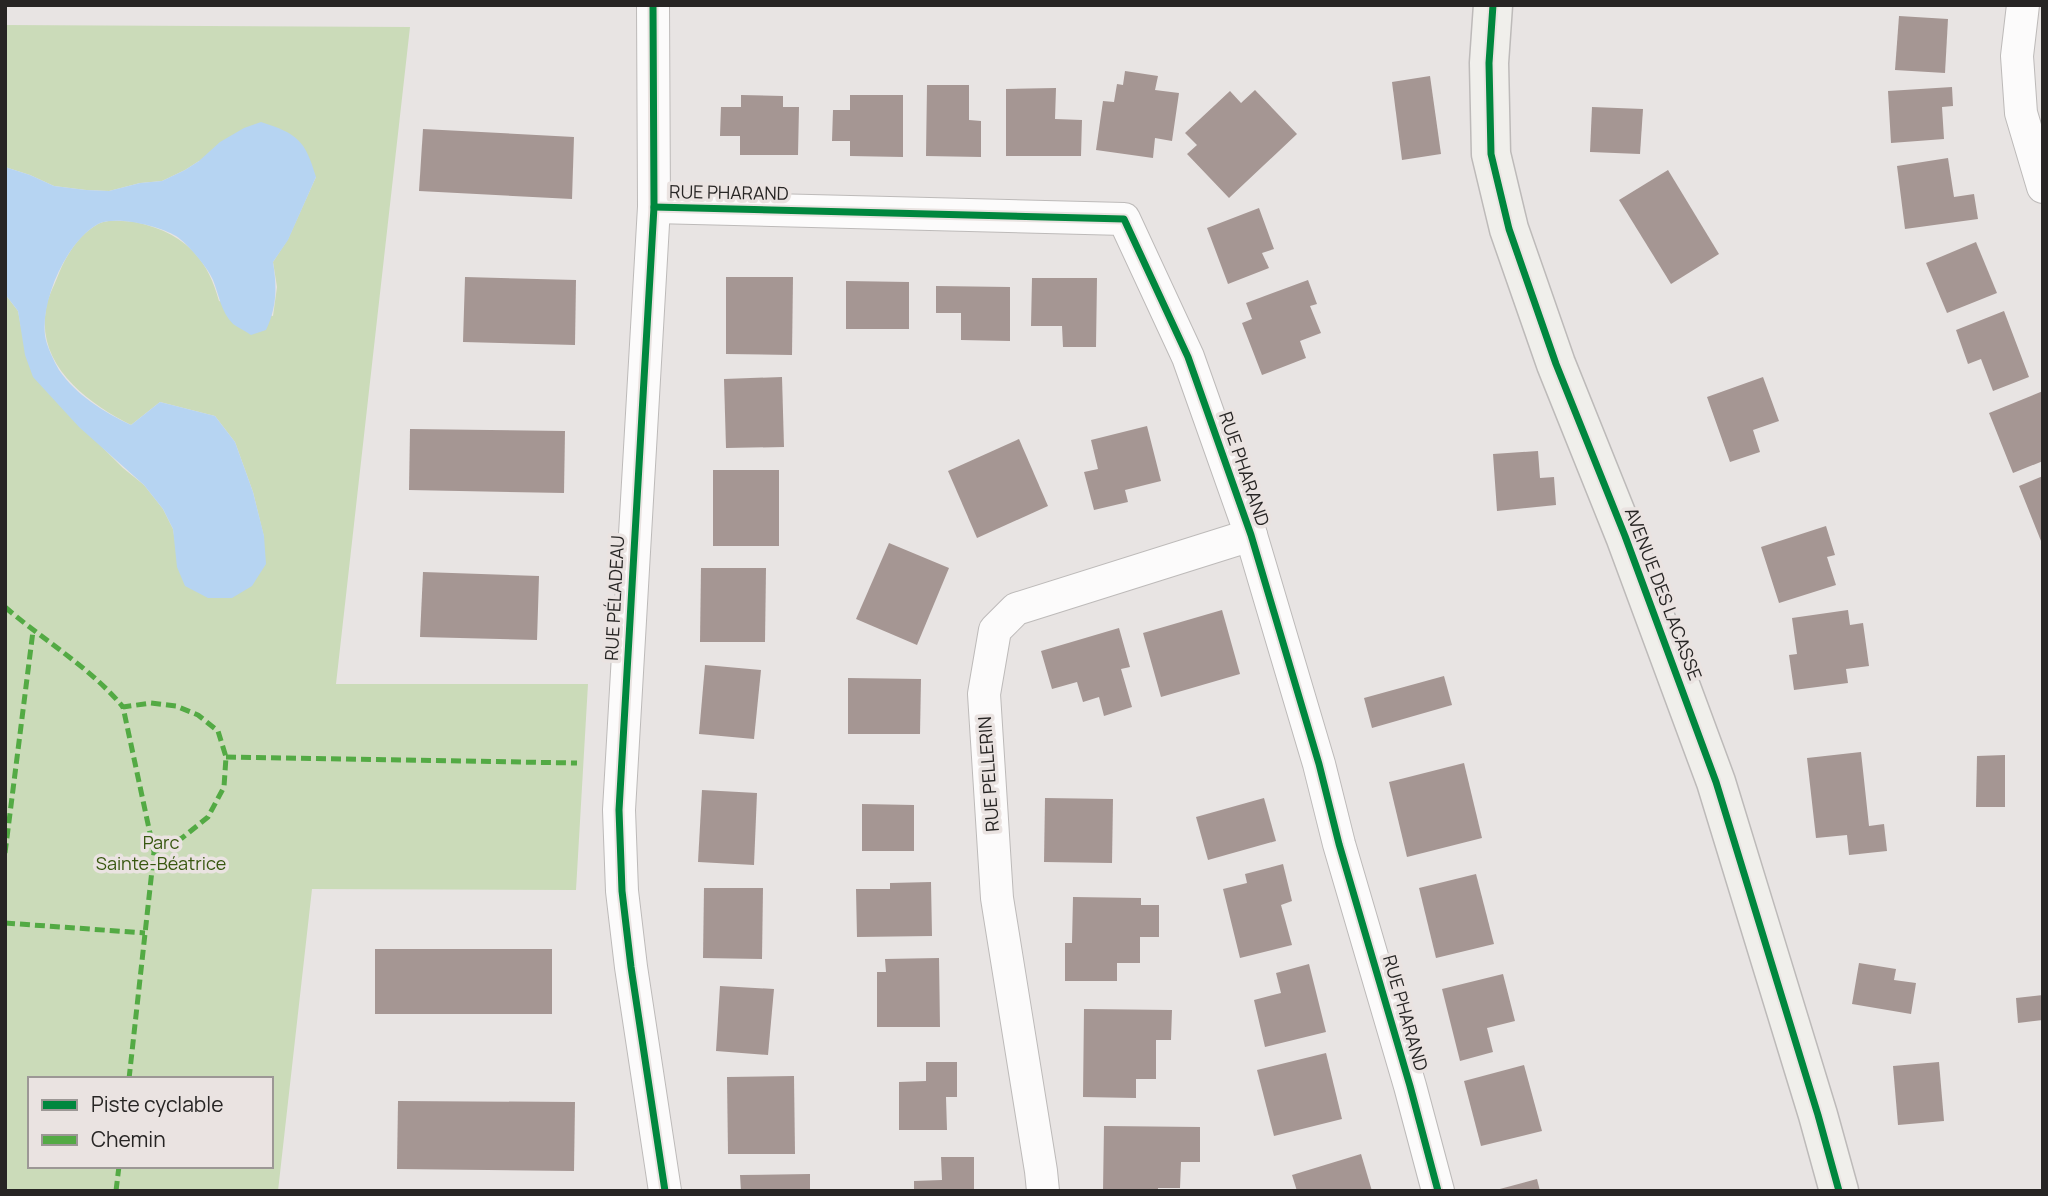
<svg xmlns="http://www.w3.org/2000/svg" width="2048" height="1196" font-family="Manrope,sans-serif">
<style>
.green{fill:#cbdbb9;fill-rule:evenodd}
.water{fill:#b6d4f2}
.building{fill:#a59693}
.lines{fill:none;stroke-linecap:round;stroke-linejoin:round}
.street-casing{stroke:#bdbab9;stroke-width:34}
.secondary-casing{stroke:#bdbab9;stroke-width:41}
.street{stroke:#fcfbfb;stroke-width:32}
.secondary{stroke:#f0efeb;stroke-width:38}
.quiet{stroke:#53aa44;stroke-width:5;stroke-dasharray:10 5;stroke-linecap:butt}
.cycleway-casing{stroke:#eae3e1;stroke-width:11}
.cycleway{stroke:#00873e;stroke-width:7}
.labels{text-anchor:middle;stroke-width:7;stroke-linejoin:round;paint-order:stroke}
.street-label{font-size:18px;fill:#272524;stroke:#eae3e1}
.park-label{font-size:18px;fill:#385710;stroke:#eae3e1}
</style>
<rect width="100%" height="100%" fill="#e8e4e3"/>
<path class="green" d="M5,25L410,27L336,684H588L576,890L312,889L278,1191H5V294L18,311L22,332L103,448L123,468L144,485L163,509L173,529L176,547L264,537L253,492L235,442L215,416L160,402L131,425C87,403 36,365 46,309C47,299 53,288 57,278C65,257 78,235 98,224C107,219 125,221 135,222C182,232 207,256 219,301L273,316L277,287L273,262L288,239L316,177L199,161L185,170L162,181L140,183L109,191L86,190L54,186L30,175L5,167ZM30,1079H271V1166H30Z"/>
<path class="water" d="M261,122C298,134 305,140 316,177L288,240L273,262C277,287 277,307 266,330L251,335C246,331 238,328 233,324C221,312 219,295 213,280C208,268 187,243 176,236C160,226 115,215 98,224C66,242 41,300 45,335C46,345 54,361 59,370C76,395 104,412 131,425L160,402L215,416L235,442L253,492L264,536L266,564L252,586L232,598H208L185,586L177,567L173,529L163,509L144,485L79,427L33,377L25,355L18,311L5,294V167L30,175L54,186L86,190L109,191L140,183L162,181L185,170L199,161L220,142L244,128Z"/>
<g class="building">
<polygon points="1899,16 1948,19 1945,73 1895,70"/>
<polygon points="1125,71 1158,76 1155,90 1179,93 1172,141 1155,138 1153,158 1096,150 1103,101 1114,102 1117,84 1123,85"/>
<polygon points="1430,76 1441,154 1402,160 1392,82"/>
<polygon points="927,85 969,85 969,120 981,121 981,157 926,156"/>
<polygon points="1952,87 1953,106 1942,107 1944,139 1891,143 1888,91"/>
<polygon points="1056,88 1055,119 1082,120 1081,156 1006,156 1006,89"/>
<polygon points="1255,90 1297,134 1229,198 1187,154 1197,145 1185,133 1230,91 1241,103"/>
<polygon points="741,95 783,96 783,107 799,107 798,155 740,155 740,136 720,136 721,107 741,107"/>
<polygon points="850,95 903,95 903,157 850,156 850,141 832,141 833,110 850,110"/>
<polygon points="1592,107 1643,109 1640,154 1590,152"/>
<polygon points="423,129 574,137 572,199 419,191"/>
<polygon points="1948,158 1954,197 1974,194 1978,219 1905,229 1897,166"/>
<polygon points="1668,170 1719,254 1671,284 1619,200"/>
<polygon points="1259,208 1274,249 1262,253 1269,268 1228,284 1207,228"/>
<polygon points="1976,242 1997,293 1947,313 1926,263"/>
<polygon points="465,277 576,280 575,345 463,342"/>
<polygon points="726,277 793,277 792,355 726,354"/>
<polygon points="1032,278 1097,278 1096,347 1063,347 1062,326 1031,326"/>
<polygon points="1308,280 1317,304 1310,306 1321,333 1300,341 1306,358 1262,375 1242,323 1252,319 1246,303"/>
<polygon points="846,281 909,282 909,329 846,329"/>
<polygon points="936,286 1010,287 1010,341 961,340 961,313 936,313"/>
<polygon points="2004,311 2029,377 1993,391 1981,359 1968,364 1956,330"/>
<polygon points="782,377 784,447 726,448 724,379"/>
<polygon points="1763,377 1779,421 1753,430 1760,452 1730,462 1707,397"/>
<polygon points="2043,391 2043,461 2013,473 1989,413"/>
<polygon points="1147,426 1161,481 1125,490 1128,502 1094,510 1084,472 1098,469 1091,440"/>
<polygon points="410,429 565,431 564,493 409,490"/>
<polygon points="1019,439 1048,506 977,538 948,471"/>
<polygon points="1538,451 1540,478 1554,477 1556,505 1497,511 1493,454"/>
<rect x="713" y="470" width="66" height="76"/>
<polygon points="2043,476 2043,546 2019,486"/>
<polygon points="1826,526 1835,555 1827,557 1836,585 1779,603 1761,547"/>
<polygon points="889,543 949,568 917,645 856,619"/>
<polygon points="701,568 766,568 765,642 700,642"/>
<polygon points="423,572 539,576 537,640 420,637"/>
<polygon points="1222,610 1240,674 1161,697 1143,633"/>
<polygon points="1848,610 1850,625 1863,623 1869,666 1846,669 1848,683 1794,690 1789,655 1797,654 1792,618"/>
<polygon points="1119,628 1130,667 1121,669 1132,707 1104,716 1099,697 1083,702 1077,682 1052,689 1041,651"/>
<polygon points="705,665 761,670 754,739 699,734"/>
<polygon points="1444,676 1452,705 1372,728 1364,698"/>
<polygon points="848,678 921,679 920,734 848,734"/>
<polygon points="1861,752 1869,826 1884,824 1887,851 1849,855 1847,835 1816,838 1807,758"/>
<polygon points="2005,755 2005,807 1976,807 1977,756"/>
<polygon points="1464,763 1482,838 1407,857 1389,782"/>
<polygon points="702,790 757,793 754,865 698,862"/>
<polygon points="1045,798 1113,799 1112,863 1044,862"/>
<polygon points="1264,798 1276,841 1208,860 1196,817"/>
<polygon points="862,804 914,805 914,851 862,851"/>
<polygon points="1283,864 1292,901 1281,905 1292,945 1240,958 1223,889 1247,883 1245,874"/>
<polygon points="1476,874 1494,944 1436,958 1419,888"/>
<polygon points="931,882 932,936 857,937 856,889 890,889 890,883"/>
<polygon points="704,888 763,888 762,959 703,958"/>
<polygon points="1073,897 1141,898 1141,905 1159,905 1159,937 1140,937 1140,963 1117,963 1117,981 1065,981 1065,943 1072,943"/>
<rect x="375" y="949" width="177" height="65"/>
<polygon points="939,958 940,1027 877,1027 877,972 886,972 885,959"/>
<polygon points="1859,963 1896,969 1894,980 1916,983 1911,1014 1852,1004"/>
<polygon points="1309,964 1326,1032 1265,1047 1254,1000 1281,993 1276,973"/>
<polygon points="1503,974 1515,1021 1487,1028 1493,1052 1460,1061 1442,989"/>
<polygon points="720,986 774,989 768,1055 716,1051"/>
<polygon points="2043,995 2043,1020 2018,1023 2016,998"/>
<polygon points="1084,1009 1172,1010 1171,1040 1156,1040 1156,1079 1136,1079 1136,1098 1083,1097"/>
<polygon points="1326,1053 1342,1119 1274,1136 1257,1070"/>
<polygon points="926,1062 957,1062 957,1097 946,1097 947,1130 899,1130 899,1082 926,1081"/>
<polygon points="1939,1062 1944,1121 1898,1125 1893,1066"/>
<polygon points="1524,1065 1542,1131 1481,1146 1464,1081"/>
<polygon points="794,1076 795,1154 728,1154 727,1077"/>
<polygon points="398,1101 575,1102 574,1171 397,1169"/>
<polygon points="1104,1126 1200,1127 1200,1162 1181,1162 1180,1188 1158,1188 1158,1191 1103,1191"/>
<polygon points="1361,1154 1372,1191 1297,1191 1292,1175"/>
<polygon points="941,1157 974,1157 974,1191 914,1191 914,1181 942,1180"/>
<polygon points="810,1174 810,1191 741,1191 740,1175"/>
<polygon points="1537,1179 1540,1191 1496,1191 1496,1190"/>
</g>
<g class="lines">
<defs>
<g id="street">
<polyline points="653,5 654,207 619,810 622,891 631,967 665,1191"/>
<polyline points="2023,5 2017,56 2021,113 2043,187"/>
<polyline points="654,207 1124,219 1188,357 1251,535 1319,764 1339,844 1410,1086 1438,1191"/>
<polyline points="1043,1191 1041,1171 997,898 984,694 995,630 1016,609 1251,535"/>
</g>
<polyline id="secondary" points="1493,5 1489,63 1491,154 1509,229 1556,364 1625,536 1716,782 1818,1115 1839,1191"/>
</defs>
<use href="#street" class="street-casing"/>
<use href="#secondary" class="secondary-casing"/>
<use href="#street" class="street"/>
<use href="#secondary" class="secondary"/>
<g class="quiet">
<path d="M5,607C44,641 90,667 123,707"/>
<polyline points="226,757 577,763"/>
<polyline points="5,853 33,631"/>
<polyline points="5,923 145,933"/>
<polyline points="129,1079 154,852 123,707 151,703 176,706 198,715 218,731 226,757 224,787 208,817 182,838 154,852"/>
<polyline points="116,1191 119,1166"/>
</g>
<defs>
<g id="cycleway">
<polyline points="653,5 654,207 619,810 622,891 631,967 665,1191"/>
<polyline points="1493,5 1489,63 1491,154 1509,229 1556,364 1625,536 1716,782 1818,1115 1839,1191"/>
<polyline points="654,207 1124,219 1188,357 1251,535 1319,764 1339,844 1410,1086 1438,1191"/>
</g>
</defs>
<use href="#cycleway" class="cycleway-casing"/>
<use href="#cycleway" class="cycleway"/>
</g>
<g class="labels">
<g class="street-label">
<text transform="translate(729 193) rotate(1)" y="6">RUE PHARAND</text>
<text transform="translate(1244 469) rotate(71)" y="6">RUE PHARAND</text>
<text transform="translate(1663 594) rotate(69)" y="6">AVENUE DES LACASSE</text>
<text transform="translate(615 598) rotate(-87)" y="6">RUE PÉLADEAU</text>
<text transform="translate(989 774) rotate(-94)" y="6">RUE PELLERIN</text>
<text transform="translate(1405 1013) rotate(74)" y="6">RUE PHARAND</text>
</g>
<g class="park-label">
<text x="161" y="849">Parc<tspan x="161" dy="21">Sainte-Béatrice</tspan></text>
</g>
</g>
<rect width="2048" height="1196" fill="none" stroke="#272524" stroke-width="14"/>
<rect x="28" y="1077" width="245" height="91" fill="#eae3e1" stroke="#9c9795" stroke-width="2"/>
<rect x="42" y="1100" width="35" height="10" fill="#00873e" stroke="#9c9795" stroke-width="2"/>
<text x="91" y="1112" font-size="21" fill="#272524">Piste cyclable</text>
<rect x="42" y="1135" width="35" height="10" fill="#53aa44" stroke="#9c9795" stroke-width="2"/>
<text x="91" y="1147" font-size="21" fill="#272524">Chemin</text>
</svg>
